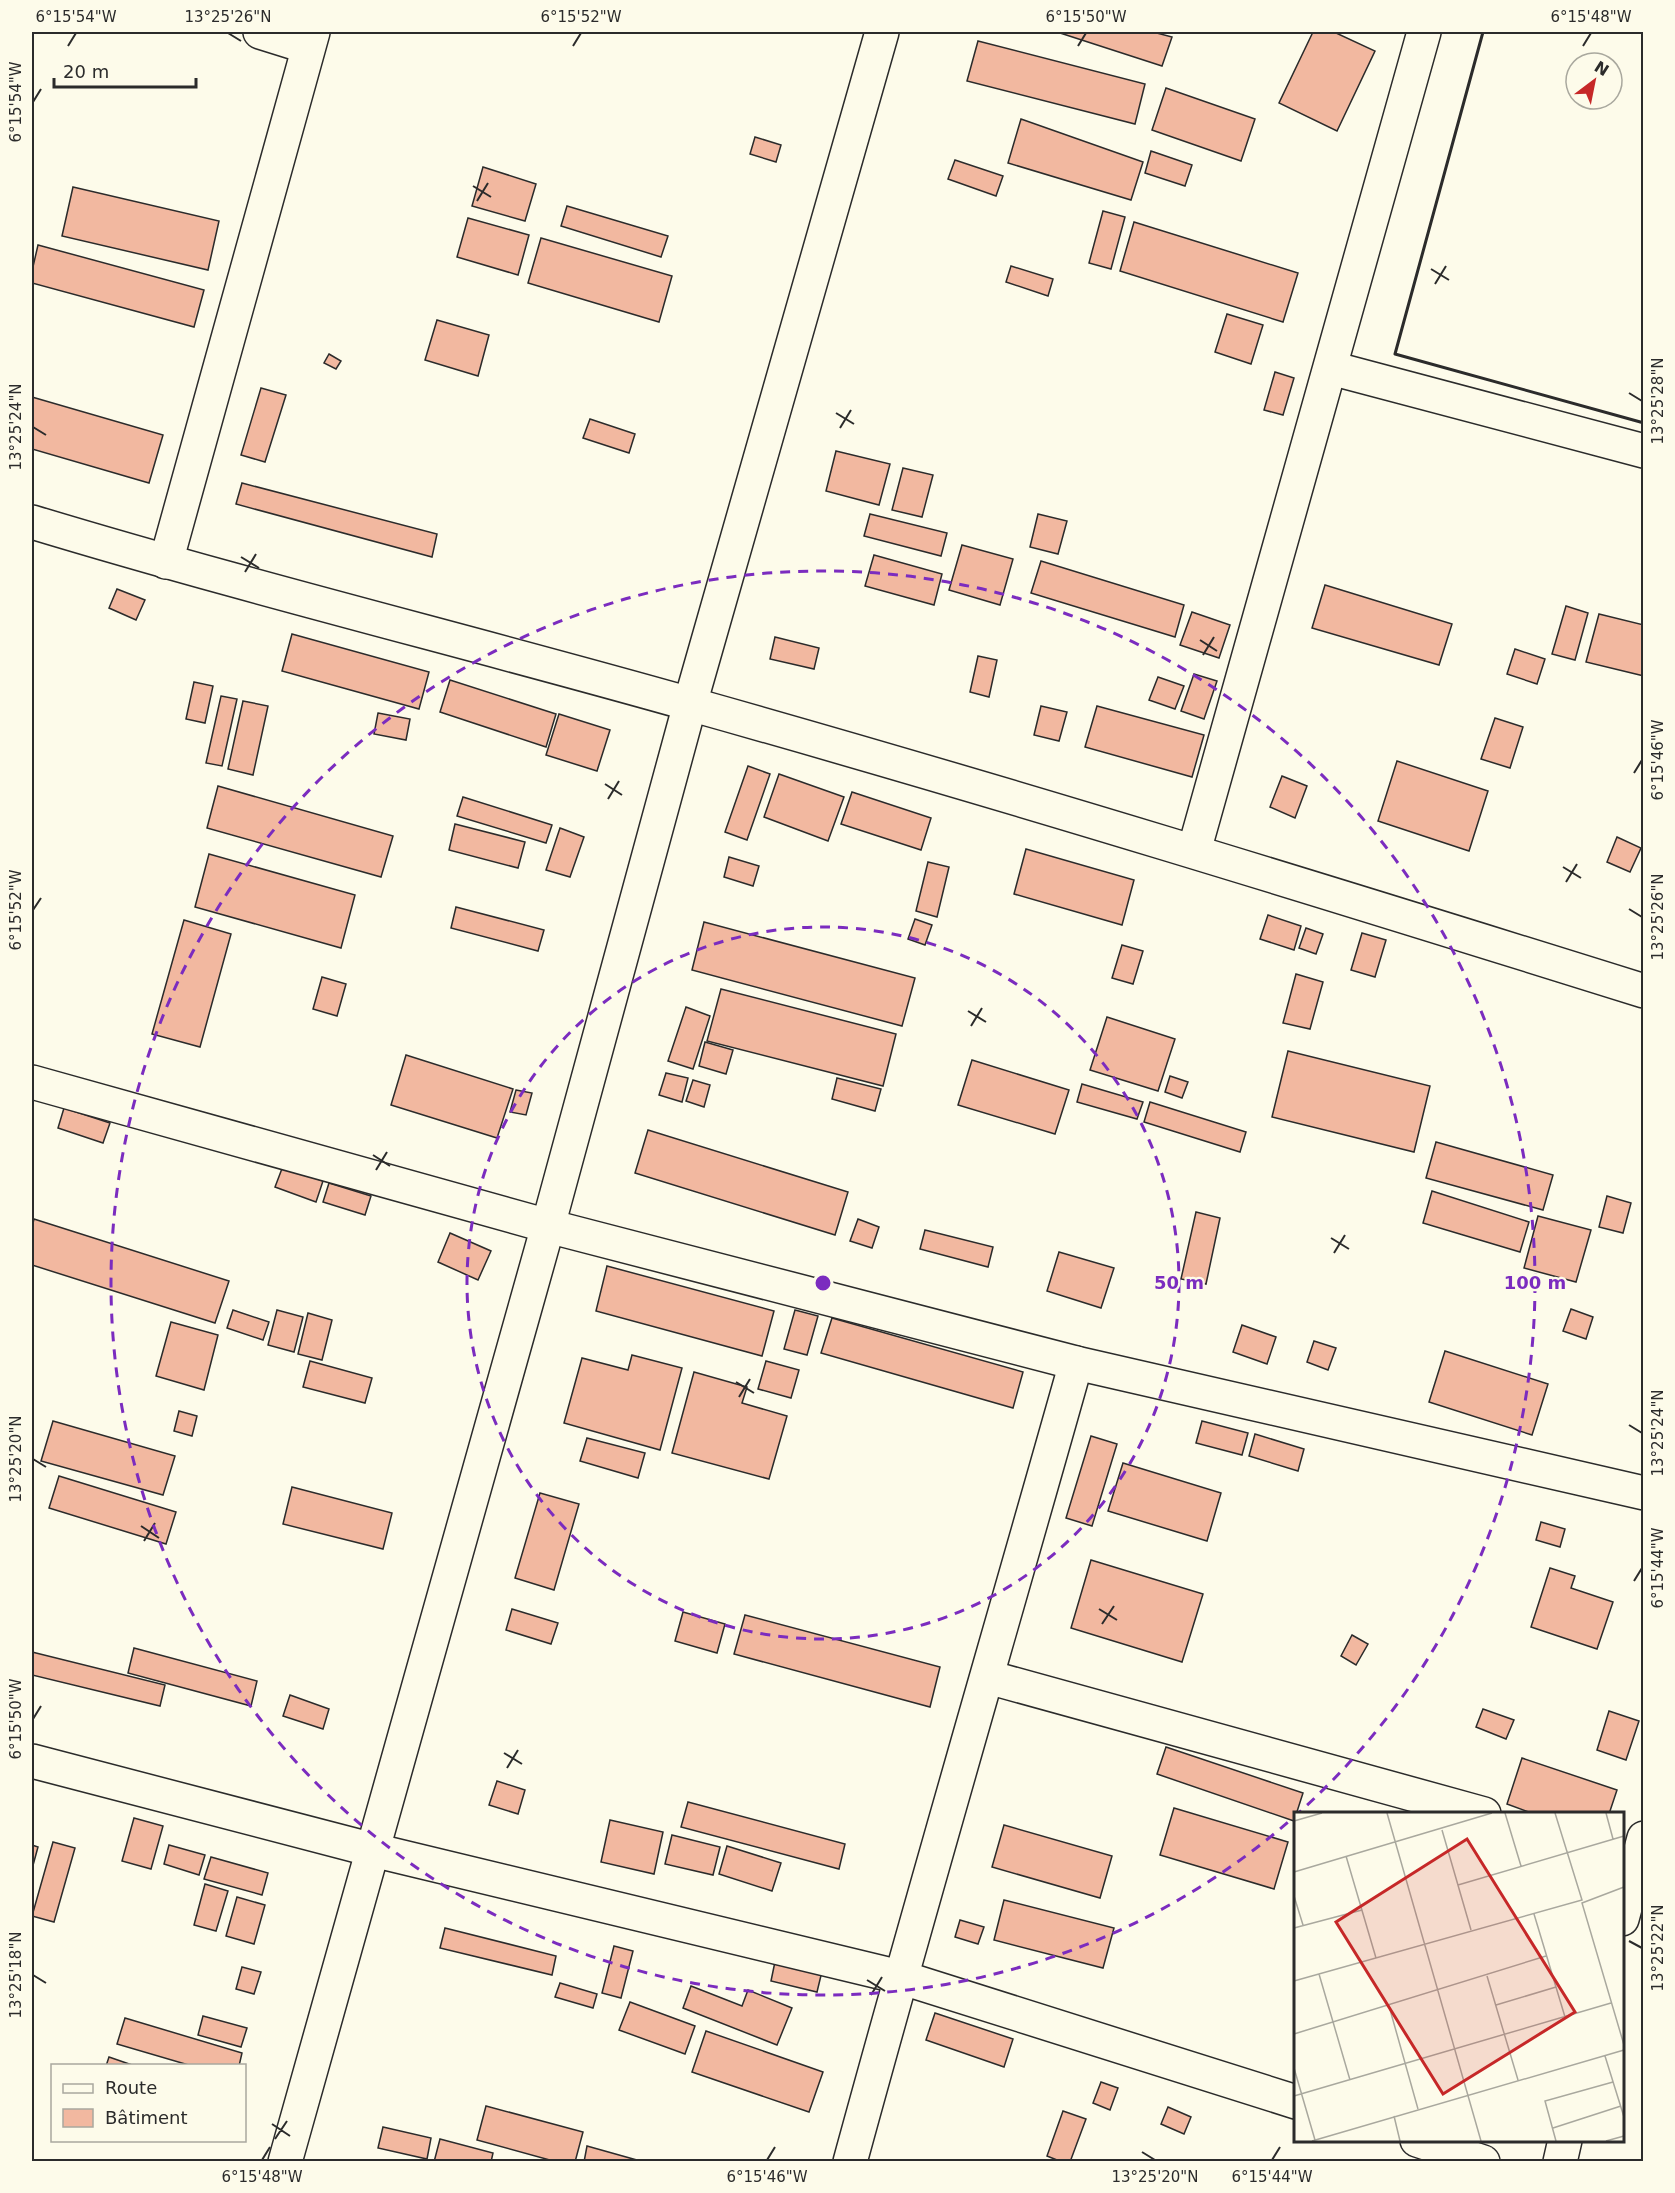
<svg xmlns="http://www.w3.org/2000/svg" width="1675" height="2193" font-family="'DejaVu Sans',sans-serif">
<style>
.building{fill:#f2b8a0;stroke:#2b2b2b;stroke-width:1.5}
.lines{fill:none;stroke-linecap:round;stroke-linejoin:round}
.minor-casing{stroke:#2b2b2b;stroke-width:36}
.minor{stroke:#fdfbea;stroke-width:33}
.wall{stroke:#2b2b2b;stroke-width:3}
.ticks{fill:none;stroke:#2b2b2b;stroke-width:2}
.ring{fill:none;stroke:#7b2cbf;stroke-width:3;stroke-dasharray:10 8}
.inset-road{fill:none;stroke:#a9a89e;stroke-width:1.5}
.view{fill:#c62828;fill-opacity:0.15;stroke:#c62828;stroke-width:3}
.inset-edge{fill:none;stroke:#2b2b2b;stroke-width:3}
.centre{fill:#7b2cbf;stroke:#fdfbea;stroke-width:3}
.ring-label{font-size:18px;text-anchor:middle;font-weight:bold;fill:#7b2cbf;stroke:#fdfbea;stroke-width:4.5;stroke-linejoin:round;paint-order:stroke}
.neatline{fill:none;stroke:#2b2b2b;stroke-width:2}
.ticks-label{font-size:15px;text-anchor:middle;fill:#2b2b2b}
</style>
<rect width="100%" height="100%" fill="#fdfbea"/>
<g class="building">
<polygon points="1057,32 1153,32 1172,37 1162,66"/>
<polygon points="1313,32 1334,32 1375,51 1337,131 1279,103"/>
<polygon points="978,41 1145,84 1135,124 967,81"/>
<polygon points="1166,88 1255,119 1241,161 1152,130"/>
<polygon points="1021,119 1143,162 1131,200 1008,163"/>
<polygon points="755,137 781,145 776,162 750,154"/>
<polygon points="1151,151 1192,165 1185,186 1145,173"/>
<polygon points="955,160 1003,176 996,196 948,179"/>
<polygon points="483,167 536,184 525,221 472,206"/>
<polygon points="73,187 219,221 208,270 62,236"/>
<polygon points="567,206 668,236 661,257 561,226"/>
<polygon points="1103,211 1125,217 1111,269 1089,263"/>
<polygon points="468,218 529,235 518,275 457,257"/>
<polygon points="1134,222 1298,273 1283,322 1120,271"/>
<polygon points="541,238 672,276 659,322 528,283"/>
<polygon points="38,245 204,290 194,327 32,283 32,271"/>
<polygon points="1011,266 1053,279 1048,296 1006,282"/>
<polygon points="1227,314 1263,325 1251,364 1215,352"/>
<polygon points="437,320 489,335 478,376 425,360"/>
<polygon points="329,354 341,361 336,369 324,363"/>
<polygon points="1275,372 1294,378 1283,415 1264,410"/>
<polygon points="261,388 286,395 265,462 241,455"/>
<polygon points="32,397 163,435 149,483 32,449"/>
<polygon points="590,419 635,434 629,453 583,438"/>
<polygon points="836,451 890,464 879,505 826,491"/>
<polygon points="903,468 933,475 922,517 892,510"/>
<polygon points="242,483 437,534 432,557 236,504"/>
<polygon points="870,514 947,533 941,556 864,536"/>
<polygon points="1038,514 1067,521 1058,554 1030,547"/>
<polygon points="962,545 1013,559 1000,605 949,590"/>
<polygon points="874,555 942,574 934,605 865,586"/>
<polygon points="1041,561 1184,605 1175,637 1031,593"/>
<polygon points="1325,585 1452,624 1439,665 1312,628"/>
<polygon points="117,589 145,600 136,620 109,608"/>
<polygon points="1566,606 1588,613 1575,660 1552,654"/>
<polygon points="1192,612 1230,625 1219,658 1180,645"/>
<polygon points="1599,614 1644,625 1644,676 1586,662"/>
<polygon points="292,634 429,672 419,709 282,671"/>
<polygon points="775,637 819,648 814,669 770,659"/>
<polygon points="1515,649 1545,659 1537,684 1507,674"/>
<polygon points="978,656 997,660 989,697 970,692"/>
<polygon points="1194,674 1217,681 1204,719 1181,711"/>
<polygon points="1158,677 1184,686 1175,709 1149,700"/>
<polygon points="450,680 556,714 546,747 440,712"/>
<polygon points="194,682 213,686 205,723 186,719"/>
<polygon points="221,696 237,699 222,766 206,763"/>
<polygon points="243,701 268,706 253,775 228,769"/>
<polygon points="1041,706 1067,712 1059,741 1034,735"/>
<polygon points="1097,706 1204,735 1192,777 1085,747"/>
<polygon points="378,713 410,719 406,740 374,734"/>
<polygon points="559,714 610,730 597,771 546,755"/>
<polygon points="1495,718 1523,727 1510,768 1481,759"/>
<polygon points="1397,761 1488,791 1469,851 1378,821"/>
<polygon points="748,766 770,774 747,840 725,832"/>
<polygon points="779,774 844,797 828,841 764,817"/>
<polygon points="1282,776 1307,786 1295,818 1270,807"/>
<polygon points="218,786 393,836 381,877 207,828"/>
<polygon points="852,792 931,818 921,850 841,824"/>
<polygon points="463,797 552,825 546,843 457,816"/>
<polygon points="455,824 525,842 518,868 449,850"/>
<polygon points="560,828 584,837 570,877 546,870"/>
<polygon points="1617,837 1641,848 1630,872 1607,862"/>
<polygon points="1026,849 1134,880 1122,925 1014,894"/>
<polygon points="209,854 355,895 341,948 195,907"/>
<polygon points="729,857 759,866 753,886 724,877"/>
<polygon points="928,862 949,867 937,917 916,911"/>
<polygon points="456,907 544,930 538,951 451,928"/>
<polygon points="1268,915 1301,926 1294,950 1260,939"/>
<polygon points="915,919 932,925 925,945 908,939"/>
<polygon points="184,920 231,934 200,1047 152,1034"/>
<polygon points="704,922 915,978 902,1026 692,970"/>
<polygon points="1306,928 1323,934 1316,954 1299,948"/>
<polygon points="1362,933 1386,940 1375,977 1351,970"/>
<polygon points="1122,945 1143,951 1133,984 1112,978"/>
<polygon points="1296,974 1323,982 1310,1029 1283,1023"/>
<polygon points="322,977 346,984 337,1016 313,1009"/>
<polygon points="721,989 896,1034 883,1086 707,1041"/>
<polygon points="686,1007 710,1016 693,1069 668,1061"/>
<polygon points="1107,1017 1175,1039 1158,1091 1090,1070"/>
<polygon points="705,1042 733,1050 726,1074 699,1066"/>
<polygon points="1288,1051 1430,1086 1414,1152 1272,1117"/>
<polygon points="406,1055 513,1089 497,1138 391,1105"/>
<polygon points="972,1060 1069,1090 1055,1134 958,1105"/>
<polygon points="666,1073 688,1078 682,1102 659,1095"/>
<polygon points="1170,1076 1188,1082 1182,1098 1165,1092"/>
<polygon points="837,1078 881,1089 875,1111 832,1099"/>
<polygon points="693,1080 710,1085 704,1107 686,1101"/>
<polygon points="1082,1084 1143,1102 1137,1119 1077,1102"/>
<polygon points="516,1090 532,1093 526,1115 510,1112"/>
<polygon points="1150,1102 1246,1132 1240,1152 1144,1122"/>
<polygon points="64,1108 110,1123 103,1143 58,1128"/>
<polygon points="648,1130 848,1192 835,1235 635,1173"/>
<polygon points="1436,1142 1553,1175 1543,1210 1426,1178"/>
<polygon points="283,1166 323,1181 316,1202 275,1187"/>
<polygon points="329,1183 371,1196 365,1215 323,1202"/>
<polygon points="1432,1191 1529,1222 1520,1252 1423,1223"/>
<polygon points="1607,1196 1631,1203 1623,1233 1599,1227"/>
<polygon points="1196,1212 1220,1218 1206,1284 1181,1279"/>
<polygon points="1538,1216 1591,1230 1576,1282 1524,1268"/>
<polygon points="34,1219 229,1281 215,1323 32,1265 32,1227"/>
<polygon points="858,1219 879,1227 872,1248 850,1241"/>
<polygon points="925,1230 993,1247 988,1267 920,1249"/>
<polygon points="450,1233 491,1251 478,1280 438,1262"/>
<polygon points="1059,1252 1114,1268 1101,1308 1047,1291"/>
<polygon points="607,1266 774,1311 762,1356 596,1311"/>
<polygon points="1571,1309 1593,1317 1586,1339 1563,1331"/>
<polygon points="233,1310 269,1322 263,1340 227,1328"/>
<polygon points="277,1310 303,1317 294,1352 268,1345"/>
<polygon points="795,1310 818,1316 807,1355 784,1349"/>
<polygon points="308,1313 332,1320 322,1360 298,1354"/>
<polygon points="832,1318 1023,1372 1013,1408 821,1353"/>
<polygon points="171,1322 218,1335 204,1390 156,1376"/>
<polygon points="1242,1325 1276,1337 1267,1364 1233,1352"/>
<polygon points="1314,1341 1336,1348 1328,1370 1307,1362"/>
<polygon points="1445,1351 1548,1384 1532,1435 1429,1402"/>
<polygon points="632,1355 682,1368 660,1450 564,1423 582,1358 628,1370"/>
<polygon points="310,1361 372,1378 365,1403 303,1387"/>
<polygon points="766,1361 799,1370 791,1398 758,1389"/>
<polygon points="694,1372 747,1387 742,1403 787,1416 769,1479 672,1453"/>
<polygon points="179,1411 197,1416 192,1436 174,1431"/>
<polygon points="53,1421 175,1456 163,1495 41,1461"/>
<polygon points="1202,1421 1248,1433 1242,1455 1196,1443"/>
<polygon points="1255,1434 1304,1449 1298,1471 1249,1456"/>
<polygon points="1091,1436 1117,1444 1092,1526 1066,1518"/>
<polygon points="587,1438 645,1453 638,1478 580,1461"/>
<polygon points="1123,1463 1221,1493 1207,1541 1108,1511"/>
<polygon points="59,1476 176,1512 166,1544 49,1508"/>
<polygon points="292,1487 392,1513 383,1549 283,1524"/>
<polygon points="540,1493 579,1504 554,1590 515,1578"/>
<polygon points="1541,1522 1565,1529 1560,1547 1536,1540"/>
<polygon points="1091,1560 1203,1594 1182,1662 1071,1628"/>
<polygon points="1550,1568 1575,1576 1571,1588 1613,1602 1597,1649 1531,1627"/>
<polygon points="512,1609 558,1623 551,1644 506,1630"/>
<polygon points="683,1612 725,1624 717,1653 675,1641"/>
<polygon points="745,1615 940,1667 930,1707 734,1654"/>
<polygon points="1352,1635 1368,1644 1356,1665 1341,1656"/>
<polygon points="134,1648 257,1681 251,1706 128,1673"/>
<polygon points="32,1652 165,1685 160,1706 32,1675"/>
<polygon points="290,1695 329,1709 323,1729 283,1716"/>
<polygon points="1483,1709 1514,1720 1506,1739 1476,1727"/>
<polygon points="1609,1711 1639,1721 1626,1760 1597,1750"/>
<polygon points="1166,1747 1303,1793 1294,1821 1157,1774"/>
<polygon points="1522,1758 1617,1790 1609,1814 1534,1814 1507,1804"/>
<polygon points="497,1781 525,1790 518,1814 489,1805"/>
<polygon points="688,1802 845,1844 839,1869 681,1827"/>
<polygon points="1174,1808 1288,1842 1274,1889 1160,1855"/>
<polygon points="134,1818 163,1826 151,1869 122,1861"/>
<polygon points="610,1820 663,1832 654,1874 601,1862"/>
<polygon points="1004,1825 1112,1856 1100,1898 992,1867"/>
<polygon points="672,1835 720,1847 713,1875 665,1864"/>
<polygon points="53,1842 75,1848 54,1922 32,1916"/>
<polygon points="32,1845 38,1847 32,1869"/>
<polygon points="169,1845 205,1855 199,1875 164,1864"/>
<polygon points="727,1846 781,1863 772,1891 719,1874"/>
<polygon points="211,1857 268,1873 262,1895 204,1879"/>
<polygon points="205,1884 228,1891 216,1931 194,1925"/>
<polygon points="237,1897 265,1905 254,1944 226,1936"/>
<polygon points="1004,1900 1114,1928 1103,1968 994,1940"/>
<polygon points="960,1920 984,1927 978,1944 955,1937"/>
<polygon points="445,1928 556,1956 552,1975 440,1948"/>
<polygon points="614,1946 633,1951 621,1998 602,1993"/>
<polygon points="777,1952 824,1963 817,1992 771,1981"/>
<polygon points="242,1967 261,1972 254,1994 236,1989"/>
<polygon points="560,1983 597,1994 593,2008 555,1997"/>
<polygon points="691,1986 742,2006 748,1990 792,2008 777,2045 683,2008"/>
<polygon points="630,2002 695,2026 685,2054 619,2030"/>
<polygon points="935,2013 1013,2039 1004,2067 926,2040"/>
<polygon points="203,2016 247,2028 241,2047 198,2035"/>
<polygon points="125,2018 242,2053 239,2066 192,2066 117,2044"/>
<polygon points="706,2031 823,2072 809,2112 692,2072"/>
<polygon points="109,2057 135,2066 106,2066"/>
<polygon points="1101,2082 1118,2088 1110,2110 1093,2103"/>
<polygon points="486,2106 583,2132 575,2162 557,2162 477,2140"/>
<polygon points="1168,2107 1191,2117 1184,2134 1161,2124"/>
<polygon points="1063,2111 1086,2119 1070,2162 1062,2162 1047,2156"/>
<polygon points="383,2127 431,2138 427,2159 378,2148"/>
<polygon points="440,2139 493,2153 491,2162 434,2162"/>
<polygon points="587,2146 644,2162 584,2162"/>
</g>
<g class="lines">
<defs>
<g id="minor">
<polyline points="260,32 308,47"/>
<polyline points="1331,368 1644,451"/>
<path d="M32,522C250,588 471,642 690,704C1010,794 1327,892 1644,991"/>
<polyline points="166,562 313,32"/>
<polyline points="1194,851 1424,32"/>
<polyline points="32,1082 548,1226 1076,1363 1644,1493"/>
<polyline points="988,1677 1484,1814"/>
<polyline points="32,1761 373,1850 900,1977 1296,2102"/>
<polyline points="1622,1919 1644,1838"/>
<polyline points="1417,2140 1483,2162"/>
<polyline points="285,2162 548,1226 690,704 882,32"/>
<path d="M850,2162C923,1894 1001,1629 1076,1363"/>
<polyline points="1560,2162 1565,2140"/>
</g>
</defs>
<use href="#minor" class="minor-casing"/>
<use href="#minor" class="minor"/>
<polyline class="wall" points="1483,32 1395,354 1644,423"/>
</g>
<path class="ticks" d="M228,33L241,41M68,46L76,33M573,46L581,33M1078,46L1086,33M1583,46L1591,33M33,102L41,89M473,186L491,197M477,201L488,183M1431,269L1449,280M1435,284L1446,266M1629,393L1642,401M836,413L854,424M33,427L46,435M840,428L851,410M241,557L259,568M245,572L256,554M1200,640L1217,651M1203,655L1214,637M1634,773L1642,760M605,784L622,795M608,799L619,781M1563,867L1581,878M1566,882L1577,864M1629,909L1642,917M33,910L41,898M968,1011L986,1022M971,1026L982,1008M373,1155L390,1166M376,1170L387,1152M1331,1238L1349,1249M1334,1253L1345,1235M736,1382L754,1393M739,1397L750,1379M1629,1425L1642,1433M33,1459L46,1467M141,1526L159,1538M144,1541L155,1523M1634,1581L1642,1568M1099,1609L1117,1620M1102,1624L1114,1606M33,1719L41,1706M504,1753L522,1764M507,1768L518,1750M1629,1941L1642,1948M33,1975L46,1983M867,1980L885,1991M871,1995L882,1977M272,2124L290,2136M275,2139L287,2121M1142,2152L1155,2160M262,2160L270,2147M767,2160L775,2147M1272,2160L1280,2147"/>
<g class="ring">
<circle cx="823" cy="1283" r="356"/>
<circle cx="823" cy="1283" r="712"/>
</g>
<g transform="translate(1294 1812)">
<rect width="330" height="330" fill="#fdfbea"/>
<path class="inset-road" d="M93,1L187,329M211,1L227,54M312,1L319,27M0,9L28,1M148,18L177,118M52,44L82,146M0,60L198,1M164,73L330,24M330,75L288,91L330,233M0,84L9,113M240,102L271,205M0,116L68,98M25,162L56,268M193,164L224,268M0,169L288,88L261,1M202,193L262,175M95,194L124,297M0,222L252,144M311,244L330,305M0,256L21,328M0,284L317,191M100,304L106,329M259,316L327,294M18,329L330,238M262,329L251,289L319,270M312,329L330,324"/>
<path class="view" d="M173,27L281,200L149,282L42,110Z"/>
<rect width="330" height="330" class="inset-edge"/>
</g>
<circle cx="823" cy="1283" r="9" class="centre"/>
<g class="ring-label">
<text x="1179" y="1289">50 m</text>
<text x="1535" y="1289">100 m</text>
</g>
<rect width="1675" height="2193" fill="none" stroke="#fdfbea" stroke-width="66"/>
<rect x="51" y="2064" width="195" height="78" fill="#fdfbea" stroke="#a9a89e" stroke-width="1.5"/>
<rect x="63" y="2084" width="30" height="9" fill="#fdfbea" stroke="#a9a89e" stroke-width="1.5"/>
<text x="105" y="2094" font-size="18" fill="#2b2b2b">Route</text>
<rect x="63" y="2109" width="30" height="18" fill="#f2b8a0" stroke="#a9a89e" stroke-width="1.5"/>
<text x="105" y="2124" font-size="18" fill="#2b2b2b">Bâtiment</text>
<g transform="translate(1594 81) rotate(32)"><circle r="28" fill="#fdfbea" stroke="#a9a89e" stroke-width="1.5"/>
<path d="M0-4.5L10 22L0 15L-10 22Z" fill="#c62828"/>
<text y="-9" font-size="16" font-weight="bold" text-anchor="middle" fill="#2b2b2b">N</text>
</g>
<path d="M54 78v9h142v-9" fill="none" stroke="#2b2b2b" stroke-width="3"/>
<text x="63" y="78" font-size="18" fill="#2b2b2b" stroke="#fdfbea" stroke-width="4.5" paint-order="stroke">20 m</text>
<rect x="33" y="33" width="1609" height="2127" class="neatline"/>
<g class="ticks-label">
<text x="76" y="22">6°15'54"W</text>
<text x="228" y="22">13°25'26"N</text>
<text x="581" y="22">6°15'52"W</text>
<text x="1086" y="22">6°15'50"W</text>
<text x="1591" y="22">6°15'48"W</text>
<text transform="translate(16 102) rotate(-90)" y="5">6°15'54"W</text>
<text transform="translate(1658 401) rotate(-90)" y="5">13°25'28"N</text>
<text transform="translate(16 427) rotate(-90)" y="5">13°25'24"N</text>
<text transform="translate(1658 760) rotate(-90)" y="5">6°15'46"W</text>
<text transform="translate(16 910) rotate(-90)" y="5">6°15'52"W</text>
<text transform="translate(1658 917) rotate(-90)" y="5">13°25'26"N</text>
<text transform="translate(1658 1433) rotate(-90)" y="5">13°25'24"N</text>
<text transform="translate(16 1459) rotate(-90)" y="5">13°25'20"N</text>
<text transform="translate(1658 1568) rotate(-90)" y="5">6°15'44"W</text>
<text transform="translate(16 1719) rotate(-90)" y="5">6°15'50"W</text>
<text transform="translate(1658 1948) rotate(-90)" y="5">13°25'22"N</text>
<text transform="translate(16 1975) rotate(-90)" y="5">13°25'18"N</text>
<text x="262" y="2182">6°15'48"W</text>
<text x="767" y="2182">6°15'46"W</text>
<text x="1155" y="2182">13°25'20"N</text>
<text x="1272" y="2182">6°15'44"W</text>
</g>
</svg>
